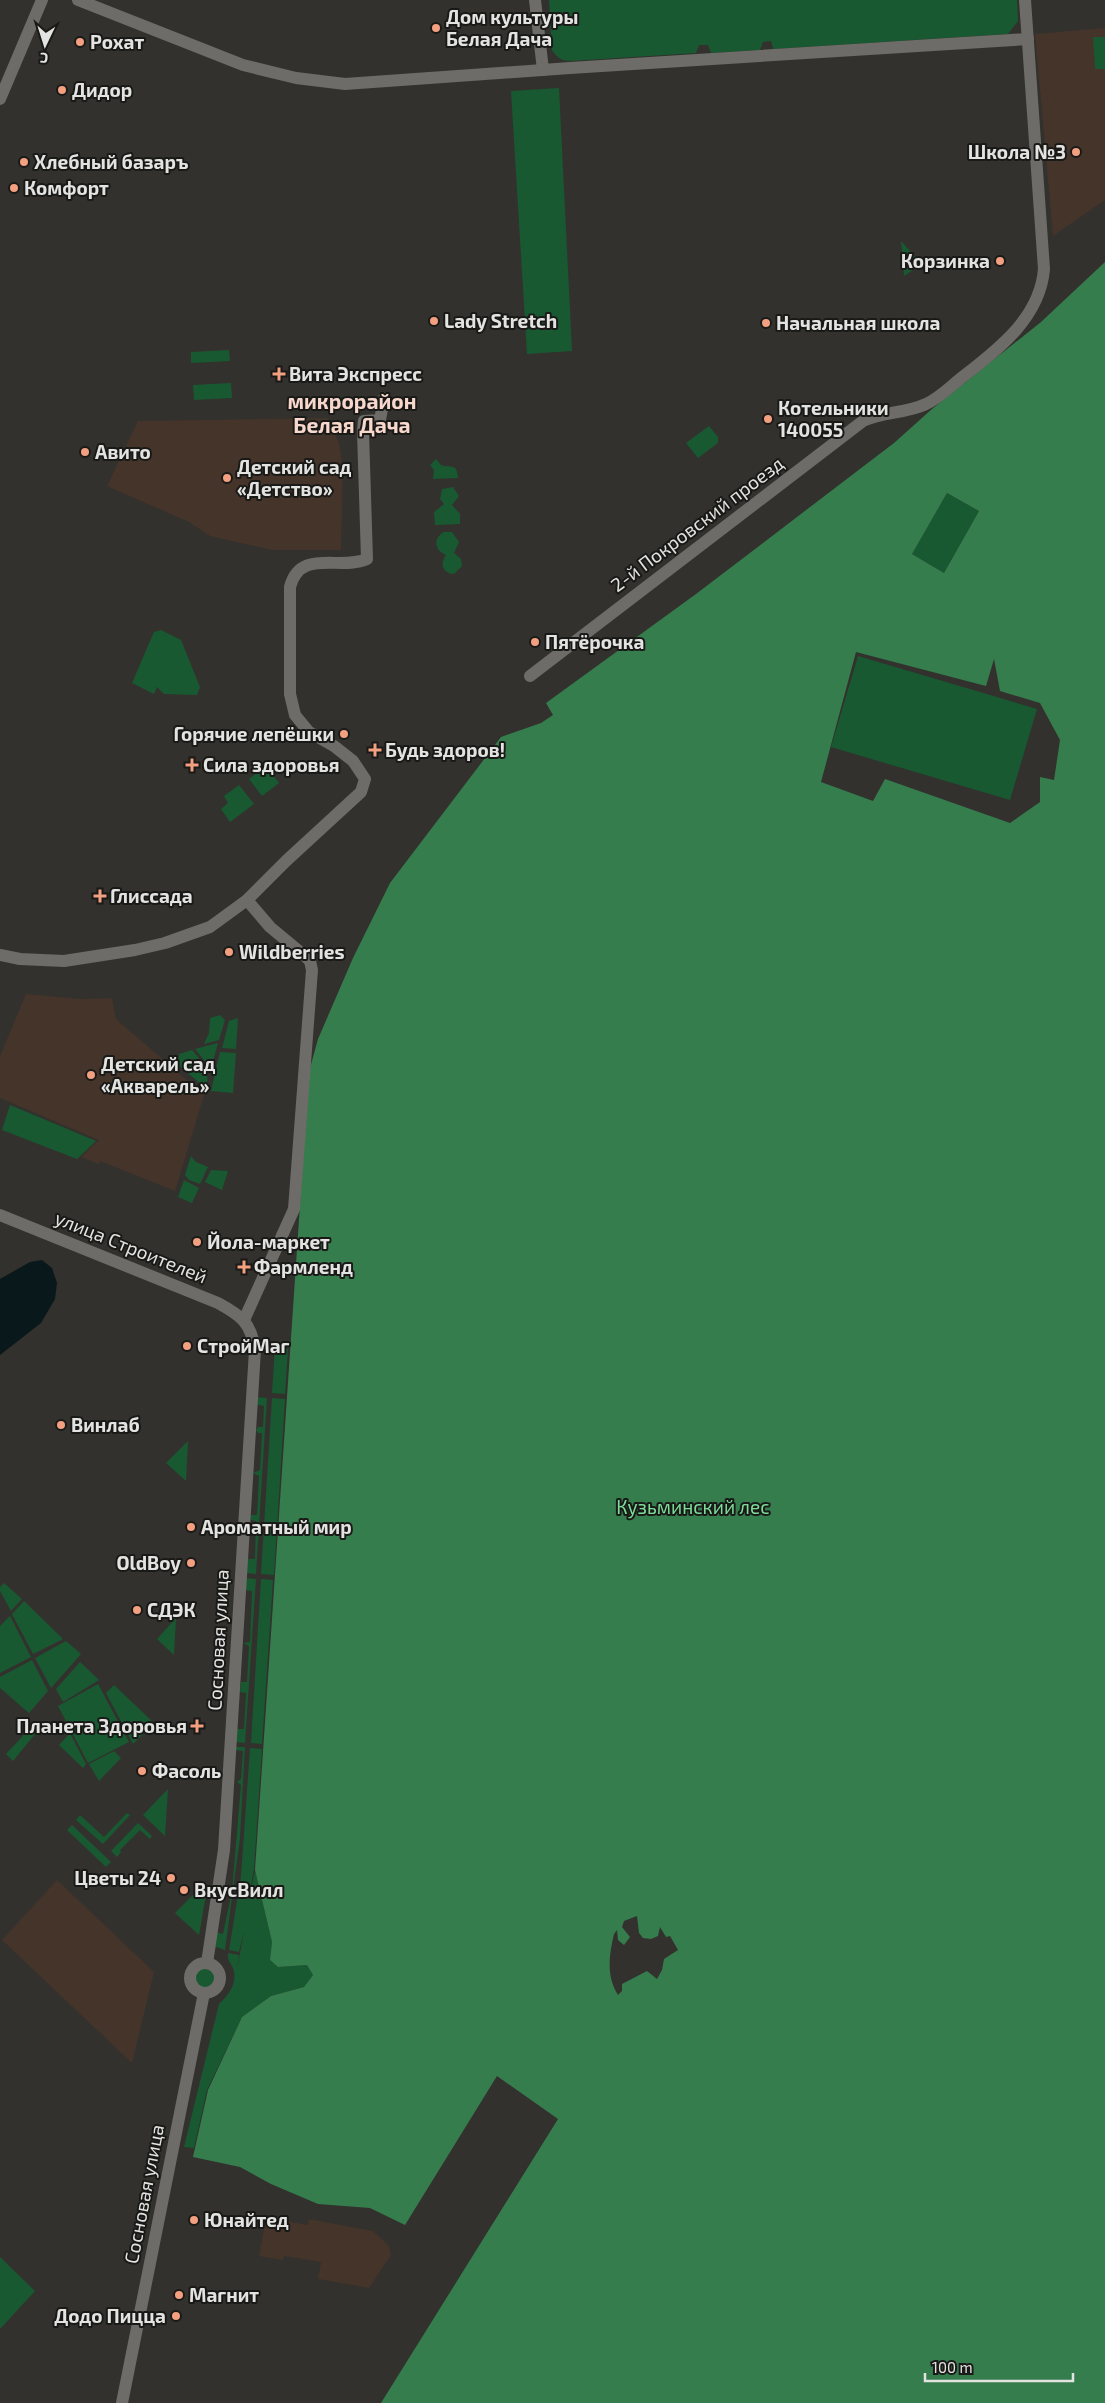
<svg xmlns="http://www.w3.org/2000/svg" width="1105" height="2403" font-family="'Exo 2',sans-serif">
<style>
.education{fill:#45342a}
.green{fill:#195931}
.forest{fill:#367d4e;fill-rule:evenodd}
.water{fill:#09181a}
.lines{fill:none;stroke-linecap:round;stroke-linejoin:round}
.minor{stroke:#6d6c68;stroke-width:12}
.poi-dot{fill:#f3a081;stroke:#191917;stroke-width:2}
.labels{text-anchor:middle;stroke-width:4;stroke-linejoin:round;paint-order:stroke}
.poi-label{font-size:19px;font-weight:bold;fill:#e3e3e1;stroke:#191917;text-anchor:start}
.street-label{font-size:19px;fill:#e3e3e1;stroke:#191917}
.park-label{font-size:19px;fill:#7dde9a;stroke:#191917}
.quarter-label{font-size:21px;font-weight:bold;fill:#f8d8cc;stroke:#191917}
</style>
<rect width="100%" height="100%" fill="#32312d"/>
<g class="education">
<polygon points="1105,28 1105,200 1053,236 1035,34"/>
<polygon points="328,418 339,443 343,469 341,550 272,550 210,536 189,522 107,486 138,421"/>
<polygon points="26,994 80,999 112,998 116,1019 204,1095 175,1191 100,1161 99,1164 81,1157 99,1140 0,1098 0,1056"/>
<polygon points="57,1880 154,1972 132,2063 2,1940"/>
<polygon points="266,2218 308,2225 309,2219 373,2231 389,2246 391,2255 369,2288 318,2279 321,2262 284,2256 283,2260 259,2256"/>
</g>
<g class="green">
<path d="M549,0H1017L1018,21L1008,34L773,49L771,41L763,42L760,50L711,53L708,45H699L696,53L571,61C562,61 557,58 552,50Z"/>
<polygon points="1093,37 1105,37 1105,69 1095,69"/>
<polygon points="559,88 572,351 527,354 511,91"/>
<polygon points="901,241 922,264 904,276"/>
<polygon points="229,350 230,361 191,363 191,352"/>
<polygon points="231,383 232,398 194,400 193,385"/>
<polygon points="709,426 718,437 718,443 698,458 686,443"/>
<path d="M436,459C438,461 439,463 441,465C449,469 457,461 458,478L433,479L434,470L430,465Z"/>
<polygon points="453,487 459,496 452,505 460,514 460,524 435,525 434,512 444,504 440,499 442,489"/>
<polygon points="947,493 979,511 944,573 912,554"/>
<path d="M444,532H452L459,542L454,553L461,559L462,566L454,574C442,573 440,563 446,555C434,550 433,538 444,532Z"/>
<polygon points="161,630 181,640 200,687 197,695 164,694 157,687 154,694 132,683 154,632"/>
<polygon points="858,656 1037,709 1010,800 831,747"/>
<polygon points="266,766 279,783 262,796 249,779"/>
<polygon points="239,785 254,804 230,822 221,809 228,803 224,796"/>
<polygon points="220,1015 225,1020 219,1040 204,1044 209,1033 210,1018"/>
<polygon points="238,1018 236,1049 222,1048 229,1021"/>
<polygon points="218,1043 210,1072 204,1060 195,1049"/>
<path d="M192,1050C202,1061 211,1073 206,1088L178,1065L179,1054Z"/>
<polygon points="220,1052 236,1053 233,1093 211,1091"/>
<polygon points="10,1105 96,1141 77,1159 2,1130"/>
<polygon points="191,1156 196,1162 208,1167 200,1184 189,1180 185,1175"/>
<polygon points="211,1170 228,1171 222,1190 205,1182"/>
<polygon points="184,1180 199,1188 192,1203 178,1197"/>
<polygon points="275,1347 288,1349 285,1394 272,1393"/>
<polygon points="255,1397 267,1398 256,1574 245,1573 246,1559 255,1559 256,1521 251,1520 250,1518 251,1515 257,1515 259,1476 253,1473 260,1470 262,1433 258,1433 256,1430 258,1427 263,1427 264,1406 255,1404"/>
<polygon points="272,1398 285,1399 274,1575 261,1574"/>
<polygon points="188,1441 186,1481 166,1463"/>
<polygon points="245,1578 256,1579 245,1743 235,1742 236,1729 244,1729 246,1693 240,1692 241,1682 247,1682 249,1646 243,1643 250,1642 252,1591 244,1590"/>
<polygon points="261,1579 273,1580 262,1744 251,1743"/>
<polygon points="4,1583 22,1599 11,1611 0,1591 0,1587"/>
<polygon points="24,1601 63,1639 33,1654 12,1614"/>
<polygon points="10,1616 31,1657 0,1673 0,1626"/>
<polygon points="176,1618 174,1655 157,1639"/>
<polygon points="66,1641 81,1654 51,1688 35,1658"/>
<polygon points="32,1660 48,1691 29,1713 0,1688 0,1677"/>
<polygon points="80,1662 99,1680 63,1702 56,1689"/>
<polygon points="98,1684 129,1742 88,1763 58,1706"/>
<polygon points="114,1685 154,1723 133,1744 106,1693"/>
<polygon points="33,1725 40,1732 37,1736 35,1734 13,1761 6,1754"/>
<polygon points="70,1733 86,1764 83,1768 59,1745"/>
<polygon points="235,1747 245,1747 240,1838 225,1950 213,1946 216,1932 223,1934 232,1891 241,1785 237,1782 241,1779 243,1751 235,1750"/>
<path d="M250,1748L262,1749L254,1868L248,1904L255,1870L272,1942L270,1960L278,1967L307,1965L313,1975L304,1987L271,1996L242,2017L207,2090L194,2148L184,2147L219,2004C229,1994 238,1983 233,1968C230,1962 227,1960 228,1953L239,1955L237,1970L244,1931L239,1952L229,1950L241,1876Z"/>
<polygon points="114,1751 121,1758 99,1781 89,1764"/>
<polygon points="168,1789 165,1836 143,1815"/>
<polygon points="127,1813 130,1815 103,1844 76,1820 80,1815 104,1837"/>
<polygon points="138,1823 152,1836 150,1839 140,1830 120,1850 121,1852 117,1857 111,1851"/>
<polygon points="72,1825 111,1862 106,1867 67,1830"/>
<polygon points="202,1884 207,1889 199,1935 175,1913 200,1888"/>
<circle cx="205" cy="1978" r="10"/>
<polygon points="0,2257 35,2291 0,2329"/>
</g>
<path class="forest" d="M1105,262V2403H381L558,2119L497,2076L405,2225L370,2208L318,2204L271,2184L240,2167L193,2157L208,2090L242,2017L271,1996L304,1987L313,1975L307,1965L278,1967L270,1960L272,1942L255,1870L309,1072L318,1039L353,958L390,883L501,737L541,723L553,715L546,703L696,594L894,443L932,409L1041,322ZM947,493L979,511L944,573L912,554ZM856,652L986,686L994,659L1000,691L1040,703L1060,740L1054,780L1040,777V802L1010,823L885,779L873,801L821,782ZM637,1916L639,1933L643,1938L651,1939L658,1936L660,1927L666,1937L670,1936L678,1950L664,1959L662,1970L657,1979L647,1971L622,1984V1991L618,1995C606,1976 609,1955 614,1934L617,1930L618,1940L624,1945L630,1937L622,1927L624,1921Z"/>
<polygon class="water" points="42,1260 52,1268 57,1283 55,1299 41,1323 0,1355 0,1279 30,1262"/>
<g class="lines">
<g class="minor">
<polyline points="78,0 243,65 296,78 345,84 570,68 1028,39"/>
<polyline points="535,0 543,70"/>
<polyline points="0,99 42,0"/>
<path d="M530,676L863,421C883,411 905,414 926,404C938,399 949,388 960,379C996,351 1040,319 1044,269L1025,0"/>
<path d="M0,955L20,959L64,961L135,950L165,943L210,927L247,900L286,861L361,792L365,779L353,761L334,746L309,732L295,715L290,694V587C300,548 340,571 367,559L363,432L364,421L380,420L384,398"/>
<path d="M0,1215L218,1303C242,1316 251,1323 255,1350L224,1850L207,1963"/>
<polyline points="244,1320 294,1209 312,970 310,961 305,956 270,927 247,900"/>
<circle cx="205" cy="1978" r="15"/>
<polyline points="122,2403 204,1993"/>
</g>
</g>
<g class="poi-dot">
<circle cx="436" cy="28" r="5"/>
<circle cx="80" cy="42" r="5"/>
<circle cx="62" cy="90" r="5"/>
<circle cx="1076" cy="152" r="5"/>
<circle cx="24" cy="162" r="5"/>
<circle cx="14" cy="188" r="5"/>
<circle cx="1000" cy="261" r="5"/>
<circle cx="434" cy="321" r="5"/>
<circle cx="766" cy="323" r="5"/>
<path d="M276.5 366.5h5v5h5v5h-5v5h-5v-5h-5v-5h5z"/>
<circle cx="768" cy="419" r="5"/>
<circle cx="85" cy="452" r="5"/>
<circle cx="227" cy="478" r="5"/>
<circle cx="535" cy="642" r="5"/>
<circle cx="344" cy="734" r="5"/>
<path d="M372.5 742.5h5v5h5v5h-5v5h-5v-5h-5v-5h5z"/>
<path d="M189.5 757.5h5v5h5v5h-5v5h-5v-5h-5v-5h5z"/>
<path d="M97.5 888.5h5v5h5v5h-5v5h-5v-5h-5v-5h5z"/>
<circle cx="229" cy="952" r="5"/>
<circle cx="91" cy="1075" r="5"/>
<circle cx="197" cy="1242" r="5"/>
<path d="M241.5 1259.5h5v5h5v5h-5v5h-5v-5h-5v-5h5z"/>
<circle cx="187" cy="1346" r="5"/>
<circle cx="61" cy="1425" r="5"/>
<circle cx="191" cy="1527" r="5"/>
<circle cx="191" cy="1563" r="5"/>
<circle cx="137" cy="1610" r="5"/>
<path d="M194.5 1718.5h5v5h5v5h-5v5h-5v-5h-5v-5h5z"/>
<circle cx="142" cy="1771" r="5"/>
<circle cx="171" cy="1878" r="5"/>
<circle cx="184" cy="1890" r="5"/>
<circle cx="194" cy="2220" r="5"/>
<circle cx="179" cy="2295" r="5"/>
<circle cx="176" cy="2316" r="5"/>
</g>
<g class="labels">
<g class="poi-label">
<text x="446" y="24">Дом культуры<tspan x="446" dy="22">Белая Дача</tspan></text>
<text x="90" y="49">Рохат</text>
<text x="72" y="97">Дидор</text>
<text x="1066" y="159" text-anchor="end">Школа №3</text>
<text x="34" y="169">Хлебный базаръ</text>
<text x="24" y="195">Комфорт</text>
<text x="990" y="268" text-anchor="end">Корзинка</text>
<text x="444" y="328">Lady Stretch</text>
<text x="776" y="330">Начальная школа</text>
<text x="289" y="381">Вита Экспресс</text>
<text x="778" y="415">Котельники<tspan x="778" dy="22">140055</tspan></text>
<text x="95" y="459">Авито</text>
<text x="237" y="474">Детский сад<tspan x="237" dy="22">«Детство»</tspan></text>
<text x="545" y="649">Пятёрочка</text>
<text x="334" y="741" text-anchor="end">Горячие лепёшки</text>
<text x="385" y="757">Будь здоров!</text>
<text x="203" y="772">Сила здоровья</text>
<text x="110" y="903">Глиссада</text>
<text x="239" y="959">Wildberries</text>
<text x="101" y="1071">Детский сад<tspan x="101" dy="22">«Акварель»</tspan></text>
<text x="207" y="1249">Йола-маркет</text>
<text x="254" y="1274">Фармленд</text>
<text x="197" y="1353">СтройМаг</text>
<text x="71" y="1432">Винлаб</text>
<text x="201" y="1534">Ароматный мир</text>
<text x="181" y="1570" text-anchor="end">OldBoy</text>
<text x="147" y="1617">СДЭК</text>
<text x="187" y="1733" text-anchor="end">Планета Здоровья</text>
<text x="152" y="1778">Фасоль</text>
<text x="161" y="1885" text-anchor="end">Цветы 24</text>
<text x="194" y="1897">ВкусВилл</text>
<text x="204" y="2227">Юнайтед</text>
<text x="189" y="2302">Магнит</text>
<text x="166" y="2323" text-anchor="end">Додо Пицца</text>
</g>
<g class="street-label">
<text transform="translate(697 524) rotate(-37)" y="7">2-й Покровский проезд</text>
<text transform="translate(131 1247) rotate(22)" y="7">улица Строителей</text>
<text transform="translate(218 1640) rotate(-87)" y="7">Сосновая улица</text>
<text transform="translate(144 2194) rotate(-79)" y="7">Сосновая улица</text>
</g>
<g class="park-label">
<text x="693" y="1514">Кузьминский лес</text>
</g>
<g class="quarter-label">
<text x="352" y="409">микрорайон<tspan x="352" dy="24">Белая Дача</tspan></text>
</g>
</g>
<g transform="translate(45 45) rotate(184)" stroke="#191917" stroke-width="4" paint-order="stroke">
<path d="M0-4L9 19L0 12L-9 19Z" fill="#e3e3e1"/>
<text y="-8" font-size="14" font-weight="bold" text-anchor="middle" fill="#e3e3e1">С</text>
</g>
<path d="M925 2373v8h148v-8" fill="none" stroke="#e3e3e1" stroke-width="2.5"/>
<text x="932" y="2373" font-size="15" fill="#e3e3e1" stroke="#191917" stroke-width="4" paint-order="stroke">100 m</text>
</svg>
